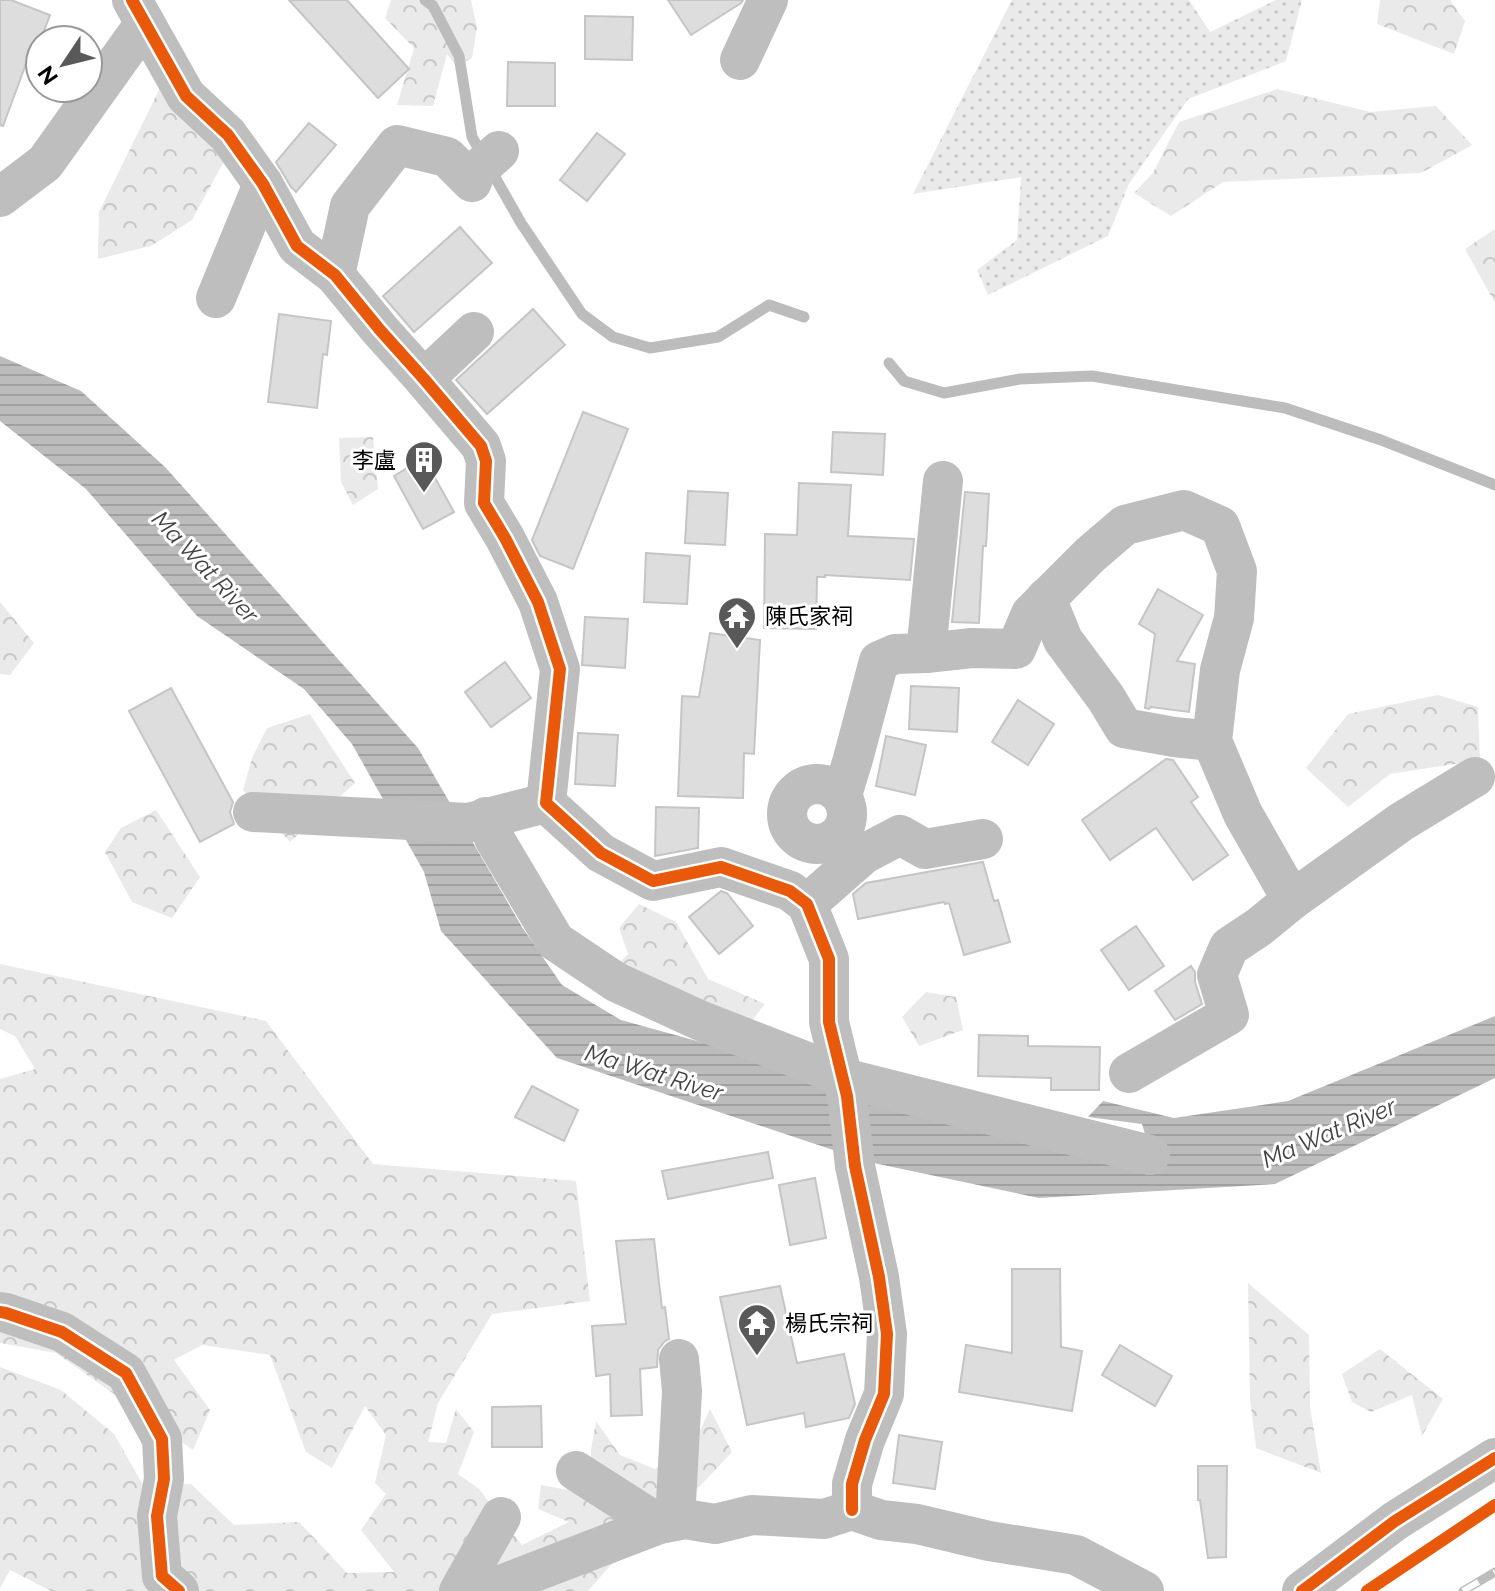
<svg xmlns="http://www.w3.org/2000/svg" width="1495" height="1591" font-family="Raleway,'Noto Sans TC',sans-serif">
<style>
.grass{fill:url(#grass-dots)}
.forest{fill:url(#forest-crowns)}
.water{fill:url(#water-rules)}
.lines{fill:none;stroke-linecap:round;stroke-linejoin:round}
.stream{stroke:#bcbcbc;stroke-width:11}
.building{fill:#ddd;stroke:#c5c5c5;stroke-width:2}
.minor{stroke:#bebebe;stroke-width:40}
.rail-casing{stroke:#bdbdbd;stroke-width:9}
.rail{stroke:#fff;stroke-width:6;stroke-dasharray:18;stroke-linecap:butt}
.cycleway-casing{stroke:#fff;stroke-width:17}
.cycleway{stroke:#e8590c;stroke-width:12}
.labels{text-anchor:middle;stroke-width:6;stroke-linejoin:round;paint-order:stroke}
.poi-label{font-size:22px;fill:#000;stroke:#fff;text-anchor:start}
.water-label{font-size:24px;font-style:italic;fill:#414141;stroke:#fff}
</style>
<defs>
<pattern id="grass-dots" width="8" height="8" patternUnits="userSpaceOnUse" patternTransform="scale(2)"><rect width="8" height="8" fill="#eaeaea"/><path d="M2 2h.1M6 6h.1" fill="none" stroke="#c7c7c7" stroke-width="1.8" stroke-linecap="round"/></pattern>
<pattern id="forest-crowns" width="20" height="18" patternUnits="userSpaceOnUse" patternTransform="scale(2)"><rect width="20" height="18" fill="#eaeaea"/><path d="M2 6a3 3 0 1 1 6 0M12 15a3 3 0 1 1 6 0" fill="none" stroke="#c7c7c7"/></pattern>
<pattern id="water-rules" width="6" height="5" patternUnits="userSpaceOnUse" patternTransform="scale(2)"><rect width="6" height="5" fill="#bcbcbc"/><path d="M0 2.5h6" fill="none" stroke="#a0a0a0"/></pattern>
</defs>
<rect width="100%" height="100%" fill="#fff"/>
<polygon class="grass" points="1012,0 1189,0 1210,32 1276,0 1302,0 1286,61 1188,99 1129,184 1108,236 988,295 977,270 1017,240 1021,177 913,194"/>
<g class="forest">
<polygon points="391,0 471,0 477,28 472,58 456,66 447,54 433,106 397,105 414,48 385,18"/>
<polygon points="1380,0 1450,0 1465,21 1454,54 1377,24"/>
<polygon points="160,88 228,154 192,220 151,246 98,259 99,212"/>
<polygon points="1277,89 1370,112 1436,106 1472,145 1421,173 1223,182 1171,216 1134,193 1153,173 1179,122"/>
<polygon points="1495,229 1495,303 1465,249"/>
<polygon points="373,437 378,489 353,505 341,482 339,438"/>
<polygon points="0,602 34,643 10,675 0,674"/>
<polygon points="1438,695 1478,707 1480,760 1390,774 1348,807 1306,768 1348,714"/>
<polygon points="310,714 355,783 290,842 243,790 252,758 267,728"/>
<polygon points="156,810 200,877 172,918 132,902 105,852 121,828"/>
<polygon points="639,904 676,922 708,979 765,1004 730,1049 599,983 628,954 619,928"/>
<polygon points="0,964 266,1021 373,1164 576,1181 590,1301 492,1314 438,1403 428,1442 446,1443 456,1409 474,1432 458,1474 479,1489 522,1545 569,1522 538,1509 541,1485 591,1494 591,1450 596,1421 620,1455 655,1469 696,1439 710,1409 732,1452 701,1485 609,1567 588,1591 51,1591 10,1570 0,1588 0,1367 61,1390 114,1434 143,1485 191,1484 234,1525 299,1522 347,1573 394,1572 361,1530 386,1494 375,1483 386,1435 365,1406 332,1468 306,1452 270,1355 202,1345 174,1360 210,1410 193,1450 56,1353 0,1343 0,1079 35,1069 15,1036 0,1029"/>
<polygon points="926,992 956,997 963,1030 919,1046 902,1017"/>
<polygon points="1248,1283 1309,1335 1310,1407 1321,1473 1256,1448 1250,1399"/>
<polygon points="1380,1349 1443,1399 1422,1436 1412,1395 1371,1412 1352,1402 1342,1374"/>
</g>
<polygon class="water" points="0,356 81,391 165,467 418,748 522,927 562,985 621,1020 1150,1166 1148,1144 1142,1124 1088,1117 1103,1101 1174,1118 1288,1101 1495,1016 1495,1078 1275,1184 1039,1198 869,1162 557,1058 441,931 424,872 352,744 304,689 197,616 86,489 0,421"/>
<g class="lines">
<g class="stream">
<polyline points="425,0 433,6 459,56 472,137 521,223 582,314 613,337 650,348 718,337 769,305 804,317"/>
<polyline points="889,363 904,381 944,393 1020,379 1092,376 1285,408 1381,440 1495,485"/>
</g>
</g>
<g class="building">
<polygon points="0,0 11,0 50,15 35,55 30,53 3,126 0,125"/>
<polygon points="289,0 347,0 409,69 378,98"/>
<polygon points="668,0 743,0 741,3 691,35"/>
<polygon points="585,16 633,17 632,60 585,59"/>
<polygon points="508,62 555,63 555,106 507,106"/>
<polygon points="309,123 336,145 296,192 291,187 276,162"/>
<polygon points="597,133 625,154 587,201 560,180"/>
<polygon points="460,227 492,263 414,332 383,296"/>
<polygon points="533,309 565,345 487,414 456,380"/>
<polygon points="279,314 331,321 327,355 323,354 317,408 268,402"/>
<polygon points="583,412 628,429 573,569 540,556 532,540"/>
<polygon points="833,432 885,434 883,475 831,472"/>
<polygon points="424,458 454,512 423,529 394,476"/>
<polygon points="799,483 851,485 848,536 914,539 910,580 825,575 825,577 817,577 816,629 764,628 765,534 797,535"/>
<polygon points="688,491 728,493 725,545 685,543"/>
<polygon points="965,492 989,494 986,546 983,546 979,623 952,622"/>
<polygon points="646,553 690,556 687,604 644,602"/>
<polygon points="1158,589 1203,615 1177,661 1195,664 1189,712 1151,707 1149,709 1145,708 1155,634 1139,624"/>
<polygon points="585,617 628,619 625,668 582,665"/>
<polygon points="710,633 760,640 754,754 744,753 743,798 678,796 682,696 699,697"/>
<polygon points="505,662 531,698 491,727 465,692"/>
<polygon points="911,686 959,688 957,732 909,729"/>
<polygon points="171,688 233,802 230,812 234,824 200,842 129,711"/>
<polygon points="1018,700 1054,724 1028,765 992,742"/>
<polygon points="578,733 618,735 615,786 575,784"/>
<polygon points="886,736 926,745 915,795 876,786"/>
<polygon points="1166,759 1173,760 1198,797 1191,802 1228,855 1193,880 1156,828 1110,860 1082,820"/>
<polygon points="656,807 699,808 698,848 655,856"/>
<polygon points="983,862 994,901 998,900 1010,942 964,955 949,903 945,904 944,902 858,919 853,894 866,883"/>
<polygon points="721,891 727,893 753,926 719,954 689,917"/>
<polygon points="1136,926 1164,966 1129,990 1101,950"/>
<polygon points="1191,966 1195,972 1195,982 1202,1004 1175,1020 1155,991"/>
<polygon points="979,1035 1028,1036 1028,1046 1100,1047 1099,1090 1051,1090 1051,1078 978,1076"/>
<polygon points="532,1086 578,1110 564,1141 515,1117"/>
<polygon points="768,1152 773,1178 668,1199 662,1171"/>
<polygon points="815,1178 826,1238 790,1245 779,1185"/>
<polygon points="654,1239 662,1308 665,1307 669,1339 665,1341 658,1350 657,1367 640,1369 642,1415 611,1416 610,1374 596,1376 592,1326 626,1324 616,1241"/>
<polygon points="1012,1269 1060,1269 1061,1347 1082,1351 1072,1411 959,1392 966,1345 1012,1353"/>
<polygon points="780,1286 797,1363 844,1354 855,1404 849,1418 806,1427 804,1413 747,1425 720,1297"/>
<polygon points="1120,1345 1172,1376 1155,1406 1102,1375"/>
<polygon points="541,1406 542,1447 492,1447 492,1407"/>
<polygon points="899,1435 942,1442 935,1489 893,1483"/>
<polygon points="1198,1466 1227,1466 1226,1557 1208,1558 1200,1500 1198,1500"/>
</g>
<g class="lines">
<g class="minor">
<polyline points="132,0 186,96 228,135 263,184 297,246 335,275 380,330 424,379 481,446 486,461 484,503 505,538 538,602 560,669 546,803"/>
<polyline points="740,60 768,0"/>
<polyline points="0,197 45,163 145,23"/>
<polyline points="335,275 350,206 397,145 447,157 472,182 475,172 499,151"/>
<polyline points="216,298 263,184"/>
<polyline points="424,379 474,332"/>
<polyline points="1046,598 1063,640 1106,698 1124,728 1174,737 1212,741"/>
<polyline points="926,653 943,481"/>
<circle cx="817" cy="814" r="30"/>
<polyline points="842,795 853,759 879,661 895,654 926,653 972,648 1016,649 1031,614 1090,555 1125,525 1184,510 1220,526 1237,571 1234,618 1220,670 1212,741 1243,814 1292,900"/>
<polyline points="546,803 601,853 653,881 721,867 790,891 807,904 829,959 829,1022 847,1096 855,1166 879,1277 887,1334 884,1394 865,1440 852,1484 852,1510"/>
<polyline points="253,812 468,823 546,803"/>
<polyline points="486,817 494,838 555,941 616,982 699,1020 817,1066 843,1078 1150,1155"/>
<polyline points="807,904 864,854 900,835 925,849 983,839"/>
<polyline points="1129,1073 1229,1015 1217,975 1229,947 1259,927 1292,900 1401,822 1475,777"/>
<polyline points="0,1312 6,1313 62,1332 126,1373 162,1439 164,1479 157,1516 162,1576 179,1591"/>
<polyline points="576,1471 659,1524"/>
<polyline points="675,1521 682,1391 679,1359"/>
<polyline points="459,1591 501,1517"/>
<polyline points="485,1591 659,1524 685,1519 715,1524 752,1515 824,1519 852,1510 881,1520 917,1524 989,1541 1076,1555 1144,1591"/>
<polyline points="1302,1591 1395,1521 1495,1458"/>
</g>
<defs>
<polyline id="rail" points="1463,1591 1495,1572"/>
</defs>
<use href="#rail" class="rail-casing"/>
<use href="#rail" class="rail"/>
<defs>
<g id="cycleway">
<polyline points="132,0 186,96 228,135 263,184 297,246 335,275 380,330 424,379 481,446 486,461 484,503 505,538 538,602 560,669 546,803 601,853 653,881 721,867 790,891 807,904 829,959 829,1022 847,1096 855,1166 879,1277 887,1334 884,1394 865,1440 852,1484 852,1510"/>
<polyline points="0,1312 6,1313 62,1332 126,1373 162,1439 164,1479 157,1516 162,1576 179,1591"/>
<polyline points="1302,1591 1395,1521 1495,1458"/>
<polyline points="1367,1591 1495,1505"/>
</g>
</defs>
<use href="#cycleway" class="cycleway-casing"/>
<use href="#cycleway" class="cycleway"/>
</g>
<defs>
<symbol id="building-pin" viewBox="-11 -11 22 30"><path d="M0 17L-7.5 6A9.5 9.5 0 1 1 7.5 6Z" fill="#595959" stroke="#fff"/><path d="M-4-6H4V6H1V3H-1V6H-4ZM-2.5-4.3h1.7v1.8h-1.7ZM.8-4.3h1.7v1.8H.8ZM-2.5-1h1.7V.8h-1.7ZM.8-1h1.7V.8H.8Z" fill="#fff"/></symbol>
<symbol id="temple-pin" viewBox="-11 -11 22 30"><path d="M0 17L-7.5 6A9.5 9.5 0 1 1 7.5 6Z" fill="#595959" stroke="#fff"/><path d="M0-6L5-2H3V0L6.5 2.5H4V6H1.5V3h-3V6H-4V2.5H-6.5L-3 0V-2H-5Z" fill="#fff"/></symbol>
</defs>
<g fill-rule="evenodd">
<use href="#building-pin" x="402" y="438" width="44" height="60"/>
<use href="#temple-pin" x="715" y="594" width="44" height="60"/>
<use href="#temple-pin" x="735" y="1301" width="44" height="60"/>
</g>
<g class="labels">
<g class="poi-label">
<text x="396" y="468" text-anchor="end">李盧</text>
<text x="765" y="624">陳氏家祠</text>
<text x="785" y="1331">楊氏宗祠</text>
</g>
<g class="water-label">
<text transform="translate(205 567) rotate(47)" y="8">Ma Wat River</text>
<text transform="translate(654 1073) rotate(17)" y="8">Ma Wat River</text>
<text transform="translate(1329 1133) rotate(-23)" y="8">Ma Wat River</text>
</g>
</g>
<g transform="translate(64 64) rotate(235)"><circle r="38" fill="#ffffff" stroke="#999999" stroke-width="2"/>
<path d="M0-6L14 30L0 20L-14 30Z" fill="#595959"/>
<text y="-12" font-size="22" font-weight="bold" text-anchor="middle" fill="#000000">N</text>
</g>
</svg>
